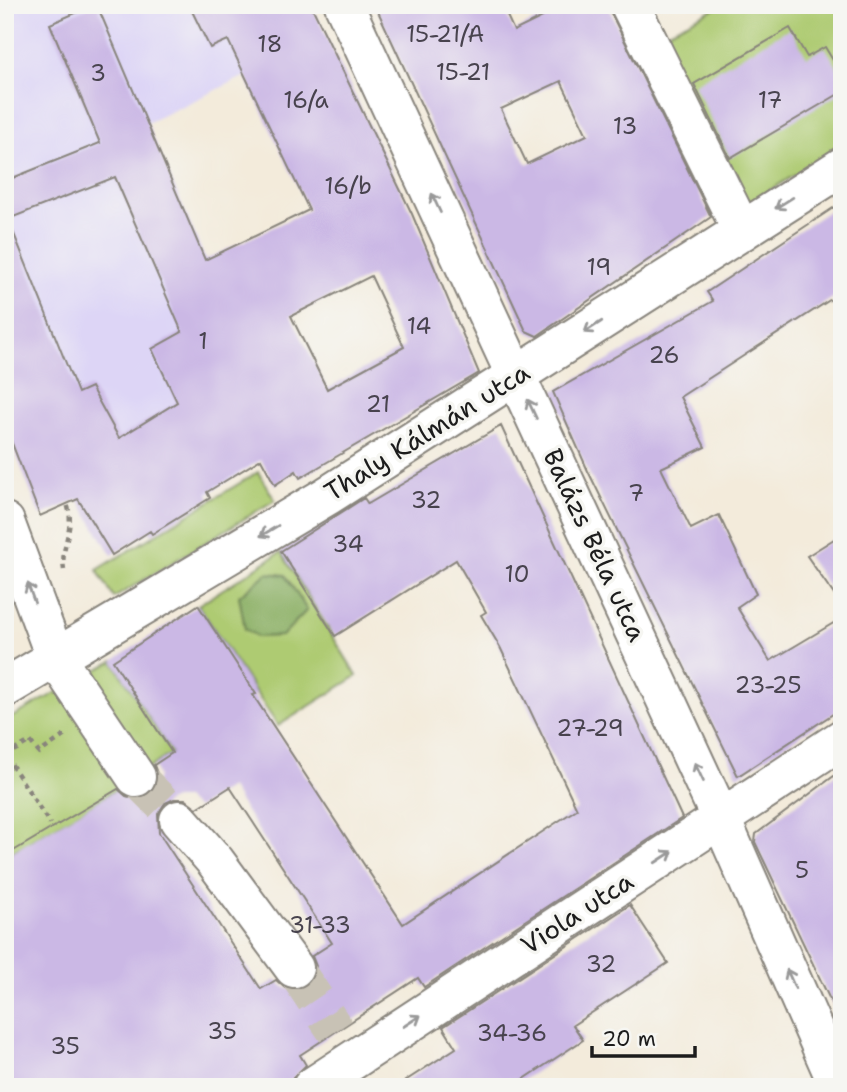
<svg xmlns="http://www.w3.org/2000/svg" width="847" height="1092" font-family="'Shantell Sans',sans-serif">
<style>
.built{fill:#ddd5f6}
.green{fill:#aecb72;stroke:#657447;stroke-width:2}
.forest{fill:#8aaf64;stroke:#536640;stroke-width:2}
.building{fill:#cbb8e5;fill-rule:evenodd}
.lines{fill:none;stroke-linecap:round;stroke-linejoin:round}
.minor-tunnel{stroke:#c8c2b5;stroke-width:38;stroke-dasharray:38 19;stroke-linecap:butt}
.minor-casing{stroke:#88847c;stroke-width:42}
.path{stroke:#88847c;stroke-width:4.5;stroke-dasharray:5 5;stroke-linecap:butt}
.minor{stroke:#fff;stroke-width:38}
.oneway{stroke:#999}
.labels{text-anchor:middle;stroke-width:7;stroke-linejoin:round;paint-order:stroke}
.number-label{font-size:23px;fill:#48434e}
.street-label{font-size:26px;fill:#1c1c1c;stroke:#f6f6f2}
</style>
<rect width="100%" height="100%" fill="#f6f6f2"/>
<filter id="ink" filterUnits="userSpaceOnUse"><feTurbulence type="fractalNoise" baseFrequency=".0143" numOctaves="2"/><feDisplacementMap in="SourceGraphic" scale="14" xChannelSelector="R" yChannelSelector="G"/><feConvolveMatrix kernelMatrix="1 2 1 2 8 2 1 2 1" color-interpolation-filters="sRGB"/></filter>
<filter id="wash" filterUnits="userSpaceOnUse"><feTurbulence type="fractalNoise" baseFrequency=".00686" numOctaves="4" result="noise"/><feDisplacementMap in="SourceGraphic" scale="28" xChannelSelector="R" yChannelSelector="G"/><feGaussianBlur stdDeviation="1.57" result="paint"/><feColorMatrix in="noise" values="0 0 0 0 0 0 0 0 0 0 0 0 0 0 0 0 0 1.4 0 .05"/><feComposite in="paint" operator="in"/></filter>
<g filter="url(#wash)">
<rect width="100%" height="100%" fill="#f3ebdb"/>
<polygon class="built" points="5,5 311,5 327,37 147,123 296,471 275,485 261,460 112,555 78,499 40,516 5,425"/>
<g class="green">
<polygon points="721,5 842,5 842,146 744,206 659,36"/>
<polygon points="258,472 275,500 114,598 97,570"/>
<polygon points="281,552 357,676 278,726 198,605"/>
<polygon points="113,661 172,753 94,804 5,856 5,721"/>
</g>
<polygon class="forest" points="267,573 285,575 307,610 282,636 258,637 245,629 239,596"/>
<g id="blocks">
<g class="building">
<path d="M94,5H97L205,260L309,210L228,40L210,48L189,5H311L412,214L479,373L300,478L296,471L275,485L261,459L207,492L210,498L152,534L150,531L112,555L78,499L40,516L5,425V181L100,143L50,24ZM115,177L182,332L152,349L177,402L119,438L91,387L78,393L8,219ZM371,276L404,347L327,389L291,316Z"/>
<path d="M375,5H502L514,31L567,5H607L711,217L537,336L526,331ZM561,81L587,135L527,164L501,109Z"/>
<polygon points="790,28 807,57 825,47 842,75 842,92 730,158 694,84"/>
<polygon points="842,202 842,292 680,397 705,447 661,468 691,529 719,515 756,594 737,607 770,661 842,618 842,708 738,776 588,471 553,392 713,301 707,292"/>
<path d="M501,426L682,818L424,987L418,978L300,1055L306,1065L284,1087H5V856L118,789L126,796L137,799L148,795L155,787L158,776L154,765L172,753L113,661L198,605L256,694L253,695L403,924L577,809L500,647L481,615L486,612L456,560L335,636L281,551L364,498L368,504ZM230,787L332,943L312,956L316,966L314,977L307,985L297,990L285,988L276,980L261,989L159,833L158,814L165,803L174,799H185L197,808Z"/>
<polygon points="842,534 842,606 807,556"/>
<polygon points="842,770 842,1025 755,842 756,834"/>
<polygon points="630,905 668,963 573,1025 583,1040 512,1087 396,1087 456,1048 443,1027"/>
</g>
</g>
</g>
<g filter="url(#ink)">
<use href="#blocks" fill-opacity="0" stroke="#88847c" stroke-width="2"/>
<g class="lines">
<g class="minor-tunnel">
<polyline points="136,777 179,820"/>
<polyline points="294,968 336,1031"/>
</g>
<defs>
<g id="minor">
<polyline points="344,5 721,819 839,1087"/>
<polyline points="630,5 742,231"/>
<polyline points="5,522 55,657 136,777"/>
<polyline points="5,688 327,496 842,167"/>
<polyline points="179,820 215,861 294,968"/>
<polyline points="312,1087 842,739"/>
</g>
</defs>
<use href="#minor" class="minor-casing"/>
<g class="path">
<path d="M64,570C60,544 76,528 67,504"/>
<polyline points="5,756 30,741 39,753 65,735"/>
<polyline points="6,756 50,824"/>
</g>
<use href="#minor" class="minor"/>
</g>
<defs><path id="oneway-shaft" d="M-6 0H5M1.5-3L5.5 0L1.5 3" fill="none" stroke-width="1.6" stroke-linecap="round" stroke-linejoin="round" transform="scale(1.75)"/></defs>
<g class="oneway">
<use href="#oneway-shaft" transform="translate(436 203) rotate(-115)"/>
<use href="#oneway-shaft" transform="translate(784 203) rotate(148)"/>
<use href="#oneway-shaft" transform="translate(593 327) rotate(147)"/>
<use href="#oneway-shaft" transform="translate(532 409) rotate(-115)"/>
<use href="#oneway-shaft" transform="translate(269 531) rotate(149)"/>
<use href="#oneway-shaft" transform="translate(31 593) rotate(-110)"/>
<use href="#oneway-shaft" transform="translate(699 772) rotate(-115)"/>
<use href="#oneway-shaft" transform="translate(664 857) rotate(-33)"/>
<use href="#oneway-shaft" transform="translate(791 979) rotate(-114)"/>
<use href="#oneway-shaft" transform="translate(412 1021) rotate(-33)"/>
</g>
</g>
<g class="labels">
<g class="number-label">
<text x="445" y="42">15-21/A</text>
<text x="270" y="52">18</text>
<text x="463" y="80">15-21</text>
<text x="98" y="81">3</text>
<text x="306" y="108">16/a</text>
<text x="770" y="108">17</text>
<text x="625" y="134">13</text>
<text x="348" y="194">16/b</text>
<text x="599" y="275">19</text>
<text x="419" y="334">14</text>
<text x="203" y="349">1</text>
<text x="664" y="363">26</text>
<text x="378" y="412">21</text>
<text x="636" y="501">7</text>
<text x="426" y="508">32</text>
<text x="348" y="552">34</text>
<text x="517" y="582">10</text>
<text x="768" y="693">23-25</text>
<text x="590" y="736">27-29</text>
<text x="802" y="878">5</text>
<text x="320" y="933">31-33</text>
<text x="601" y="972">32</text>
<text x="222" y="1039">35</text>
<text x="512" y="1041">34-36</text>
<text x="65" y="1054">35</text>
</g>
<g class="street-label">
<text transform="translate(427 432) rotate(-32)" y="9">Thaly Kálmán utca</text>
<text transform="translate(595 545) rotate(65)" y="9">Balázs Béla utca</text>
<text transform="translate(577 913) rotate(-33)" y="9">Viola utca</text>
</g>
</g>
<rect width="847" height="1092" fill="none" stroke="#f6f6f2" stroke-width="28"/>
<path d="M592 1046v10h103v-10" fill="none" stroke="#1c1c1c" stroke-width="3.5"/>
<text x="602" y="1046" font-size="21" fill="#1c1c1c" stroke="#f6f6f2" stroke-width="5" paint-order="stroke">20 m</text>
</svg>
